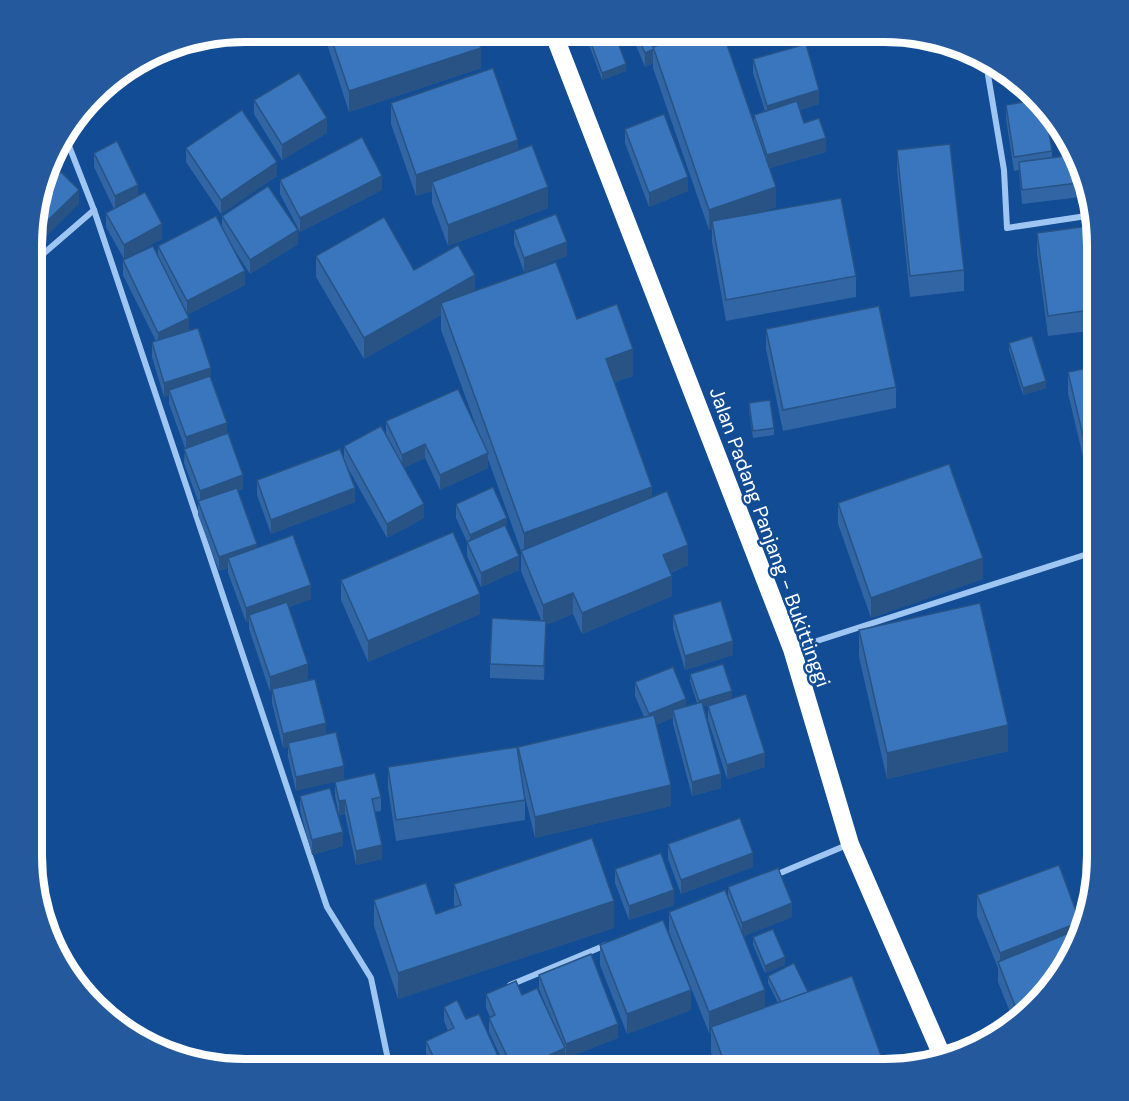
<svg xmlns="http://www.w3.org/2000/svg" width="1129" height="1101" font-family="'DM Sans',sans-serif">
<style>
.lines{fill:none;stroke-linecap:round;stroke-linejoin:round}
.street{stroke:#9fc6f3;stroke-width:6}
.highway{stroke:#fff;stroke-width:18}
.wall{fill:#3165a3}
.shaded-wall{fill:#285384}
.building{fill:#3976bd;stroke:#285384;stroke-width:1.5}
.labels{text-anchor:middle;stroke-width:5;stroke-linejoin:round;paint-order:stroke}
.street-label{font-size:20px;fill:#fff;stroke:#114c94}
.rim{fill:none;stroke:#fff;stroke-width:8}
</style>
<rect width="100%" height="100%" fill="#114c94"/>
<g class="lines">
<g class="street">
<polyline points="988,75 1004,170 1007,228 1093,215"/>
<polyline points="64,133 94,210 327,907 371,978 390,1069"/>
<polyline points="35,261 94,210"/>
<polyline points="795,648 1097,551"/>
<polyline points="773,876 847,845"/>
<polyline points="510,985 606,945"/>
</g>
<polyline class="highway" points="553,32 792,649 850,844 943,1058"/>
</g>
<g class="wall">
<polygon points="328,32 476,32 481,68 349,112 328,47"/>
<polygon points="632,33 723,33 754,123 754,115 765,111 753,73 753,59 819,104 800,110 804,123 826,152 770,168 776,207 762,212 856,276 856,297 726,321 712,242 712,230 709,230 653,68 653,63 645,67 632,36"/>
<polygon points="588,35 626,71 602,80 588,42"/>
<polygon points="254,100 327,133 282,160 254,114"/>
<polygon points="1036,100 1045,108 1052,151 1052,158 1071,156 1071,146 1081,164 1089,196 1022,204 1019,170 1014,171 1006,119 1006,105"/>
<polygon points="391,103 518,150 548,208 448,246 432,203 432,191 416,196 391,124"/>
<polygon points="625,129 688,191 649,207 625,143"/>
<polygon points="186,148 277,176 221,214 186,162"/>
<polygon points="897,150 964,270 964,291 910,297 897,170"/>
<polygon points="94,153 138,196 162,239 124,259 106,227 106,213 114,209 94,167"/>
<polygon points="280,180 382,190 300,232 280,194"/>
<polygon points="222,216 298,244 250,274 232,246 245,285 187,315 189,331 211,379 243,489 238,491 257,548 311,599 289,607 308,679 290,685 315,679 296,791 288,757 288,747 283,748 272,703 272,691 270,692 249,629 249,621 246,622 228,573 228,568 219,571 198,515 198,501 184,463 185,448 169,404 169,395 164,397 152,357 152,342 156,341 123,275 123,260 158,256 158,246 222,226"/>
<polygon points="514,230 567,256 524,272 514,244"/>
<polygon points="1097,232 1097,330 1048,336 1037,253 1037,233"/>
<polygon points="316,256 414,270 475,291 577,319 633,376 615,382 652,497 688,565 671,573 672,596 582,634 573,614 546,625 544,680 490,678 490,664 541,620 521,571 521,551 488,459 488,468 440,490 425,458 404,468 424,518 387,538 345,463 355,502 271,534 257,495 257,480 344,459 344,446 390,444 386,435 386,421 479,434 441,330 441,315 364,359 316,277"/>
<polygon points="766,329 896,387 896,408 783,431 766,349"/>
<polygon points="1009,343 1046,388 1023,395 1009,350"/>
<polygon points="1097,366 1097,503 1094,504 1068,393 1068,372"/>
<polygon points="749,403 774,428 774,435 753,438 749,410"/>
<polygon points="838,503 983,579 871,618 838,524"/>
<polygon points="456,504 507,530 519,570 481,587 467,556 467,542 456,518"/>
<polygon points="341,580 480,614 368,662 341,600"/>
<polygon points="673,615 733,655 685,670 673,629"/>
<polygon points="859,630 1008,751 887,779 859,657"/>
<polygon points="690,674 703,707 721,788 692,796 673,724 673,718 656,725 671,806 535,838 523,789 525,800 525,820 396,841 388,788 388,767 518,757 518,747 644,717 635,696 635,682 686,706 697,703 690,681"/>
<polygon points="708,706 765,767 727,779 708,720"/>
<polygon points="335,782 381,797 381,811 375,812 382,859 356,865 345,814 339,815 335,796"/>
<polygon points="300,796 343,846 312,855 300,810"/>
<polygon points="668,844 753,867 681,894 668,859"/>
<polygon points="615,869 674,905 629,920 615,883"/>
<polygon points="454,884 614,928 398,999 374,926 374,900 436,914 454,908"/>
<polygon points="728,887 792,917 744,936 765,1007 778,1003 768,983 768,976 808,992 886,1069 717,1069 711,1053 711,1032 709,1033 669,932 669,912 728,896"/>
<polygon points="977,895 1075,951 1015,1025 998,982 998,968 977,916"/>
<polygon points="753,937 785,965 765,973 753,945"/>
<polygon points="600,945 691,1010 627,1034 600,965"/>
<polygon points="539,975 618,1038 566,1058 565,1055 565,1063 551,1069 506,1069 489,1032 489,1018 490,1017 486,1008 486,994 522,995 550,1015 539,989"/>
<polygon points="444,1007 466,1019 504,1069 432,1069 426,1055 426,1041 448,1031 444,1021"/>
</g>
<g class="shaded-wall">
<polygon points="481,48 481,68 349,112 349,91"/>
<polygon points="653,49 653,63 645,67 645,53"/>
<polygon points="626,64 626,71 602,80 602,73"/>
<polygon points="819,90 819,104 767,120 767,106"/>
<polygon points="327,118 327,133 282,160 282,145"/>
<polygon points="826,138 826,152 767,169 767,155"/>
<polygon points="518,140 518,161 432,182 432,191 416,196 416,175"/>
<polygon points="277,162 277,176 221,214 221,200"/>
<polygon points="382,176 382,190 300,232 300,218"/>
<polygon points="688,177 688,191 649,207 649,193"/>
<polygon points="138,185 138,199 115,210 115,196"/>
<polygon points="548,187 548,208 448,246 448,225"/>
<polygon points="776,187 776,207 713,229 712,221 712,230 709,230 709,210"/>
<polygon points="79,190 79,204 35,247 35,233"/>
<polygon points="162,224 162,239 124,259 124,245"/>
<polygon points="298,230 298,244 250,274 250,260"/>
<polygon points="567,242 567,256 524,272 524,258"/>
<polygon points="245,271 245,285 187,315 187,301"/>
<polygon points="475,275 475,295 441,303 441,315 364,359 364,338"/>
<polygon points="189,318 189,332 158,347 158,333"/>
<polygon points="633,349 633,376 606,385 606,359"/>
<polygon points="211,368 211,382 169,390 169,395 164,397 164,383"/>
<polygon points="1046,381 1046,388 1023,395 1023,388"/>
<polygon points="227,423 227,437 186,451 186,437"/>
<polygon points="425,444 425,458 402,469 402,455"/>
<polygon points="488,453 488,468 440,490 440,475"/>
<polygon points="243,475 243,489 200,505 200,491"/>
<polygon points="1094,483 1097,483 1097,503 1094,504"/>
<polygon points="652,487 652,513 524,559 524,533"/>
<polygon points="355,488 355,502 271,534 271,520"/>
<polygon points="424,504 424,518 387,538 387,524"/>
<polygon points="507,518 507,532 470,549 470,535"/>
<polygon points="257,544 257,558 228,558 228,568 219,571 219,557"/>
<polygon points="688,545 688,565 663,576 663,555"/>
<polygon points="519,556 519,570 481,587 481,573"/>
<polygon points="983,558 983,579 871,618 871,598"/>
<polygon points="672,576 672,596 582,634 582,613"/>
<polygon points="311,585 311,599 251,620 249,615 249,621 246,622 246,608"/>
<polygon points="573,593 573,614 546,625 544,680 543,605"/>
<polygon points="480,594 480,614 368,662 368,641"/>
<polygon points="733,641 733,655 685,670 685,656"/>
<polygon points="308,664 308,679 270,692 270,677"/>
<polygon points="732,691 732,699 699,708 699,701"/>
<polygon points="686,699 686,713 673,710 673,718 649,728 649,714"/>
<polygon points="326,723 326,738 288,743 288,747 283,748 283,734"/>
<polygon points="1008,725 1008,751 887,779 887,753"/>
<polygon points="765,753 765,767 727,779 727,765"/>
<polygon points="344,766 344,780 296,791 296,777"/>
<polygon points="721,774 721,788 692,796 692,782"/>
<polygon points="671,785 671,806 535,838 535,817"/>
<polygon points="345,800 345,814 339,815 339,801"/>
<polygon points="343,832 343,846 312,855 312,840"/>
<polygon points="382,845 382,859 356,865 356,851"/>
<polygon points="753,853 753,867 681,894 681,880"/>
<polygon points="674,890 674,905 629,920 629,906"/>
<polygon points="614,901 614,928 398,999 398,973"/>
<polygon points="792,903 792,917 742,937 742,923"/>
<polygon points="1080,922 1080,931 1000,967 1000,953"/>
<polygon points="785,957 785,965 765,973 765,966"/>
<polygon points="691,990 691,1010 627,1034 627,1014"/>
<polygon points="765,990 765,1011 711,1027 711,1032 709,1033 709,1012"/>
<polygon points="1030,1005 1017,1021 1017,1011"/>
<polygon points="618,1024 618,1038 566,1058 566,1044"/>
<polygon points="565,1048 565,1063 551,1069 520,1069"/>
</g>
<g class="building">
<polygon points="329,32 476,32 481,48 349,91"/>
<polygon points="594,32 614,32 626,64 602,73 588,35"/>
<polygon points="636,33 693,33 653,47 654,49 645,53"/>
<polygon points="695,33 723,33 776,187 709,210 653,47"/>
<polygon points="806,44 819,90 767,106 753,59"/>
<polygon points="493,68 518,140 416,175 391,103"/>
<polygon points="299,73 327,118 282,145 254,100"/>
<polygon points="1036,100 1045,108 1052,151 1014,157 1006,105"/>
<polygon points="797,101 804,123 819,118 826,138 767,155 754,115"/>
<polygon points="242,110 277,162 221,200 186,148"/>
<polygon points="664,114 688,177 649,193 625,129"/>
<polygon points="362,137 382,176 300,218 280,180"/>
<polygon points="117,141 138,185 115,196 94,153"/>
<polygon points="950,144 964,270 910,276 897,150"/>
<polygon points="532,145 548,187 448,225 432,182"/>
<polygon points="1071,146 1081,164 1086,182 1022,190 1019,162 1072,155"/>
<polygon points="61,172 79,190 35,233 36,204 46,177 51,182"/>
<polygon points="268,186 298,230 250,260 222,216"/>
<polygon points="145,192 162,224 124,245 106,213"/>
<polygon points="841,198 856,276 726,300 712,221"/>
<polygon points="556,214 567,242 524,258 514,230"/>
<polygon points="216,216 245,271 187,301 158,246"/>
<polygon points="384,217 414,270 458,245 475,275 364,338 316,256"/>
<polygon points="1096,225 1097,232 1097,309 1048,316 1037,233"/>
<polygon points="153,246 189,318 158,333 123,260"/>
<polygon points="556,262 577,319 617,304 633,349 606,359 652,487 524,533 441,303"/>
<polygon points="879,306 896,387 783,410 766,329"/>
<polygon points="198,328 211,368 164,383 152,342"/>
<polygon points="1032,336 1046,381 1023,388 1009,343"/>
<polygon points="1097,366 1097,483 1094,483 1068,372"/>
<polygon points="210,376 227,423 186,437 169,390"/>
<polygon points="458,389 488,453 440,475 425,444 402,455 386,421"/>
<polygon points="770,400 774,428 753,431 749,403"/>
<polygon points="381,426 424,504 387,524 344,446"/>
<polygon points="228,433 243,475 200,491 184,449"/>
<polygon points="340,449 355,488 271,520 257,480"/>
<polygon points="949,464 983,558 871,598 838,503"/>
<polygon points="493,487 507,518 470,535 456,504"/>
<polygon points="237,488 257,544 219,557 198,501"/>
<polygon points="667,491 688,545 663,555 672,576 582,613 573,593 543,605 521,551"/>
<polygon points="505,525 519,556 481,573 467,542"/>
<polygon points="453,532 480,594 368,641 341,580"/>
<polygon points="293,535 311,585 246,608 228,558"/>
<polygon points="721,601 733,641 685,656 673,615"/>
<polygon points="287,602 308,664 270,677 249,615"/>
<polygon points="980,603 1008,725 887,753 859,630"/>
<polygon points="492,618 546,621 544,666 490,664"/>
<polygon points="723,664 732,691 699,701 690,674"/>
<polygon points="673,667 686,699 649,714 635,682"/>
<polygon points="315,679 326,723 283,734 272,689"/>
<polygon points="746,694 765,753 727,765 708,706"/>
<polygon points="702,702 721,774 692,782 673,710"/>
<polygon points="654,715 671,785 535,817 518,747"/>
<polygon points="336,732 344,766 296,777 288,743"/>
<polygon points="517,747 525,800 396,820 388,767"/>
<polygon points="375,773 381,797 372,799 382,845 356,851 345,800 339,801 335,782"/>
<polygon points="330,788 343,832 312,840 300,796"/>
<polygon points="740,818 753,853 681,880 668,844"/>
<polygon points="592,838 614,901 398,973 374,900 426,883 436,914 461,905 454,884"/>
<polygon points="661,853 674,890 629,906 615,869"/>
<polygon points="1059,865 1080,922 1000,953 977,895"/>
<polygon points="778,868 792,903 742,923 728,887"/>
<polygon points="725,890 765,990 709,1012 669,912"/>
<polygon points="663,920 691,990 627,1014 600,945"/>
<polygon points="1081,928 1075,951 1030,1005 1017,1011 998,962"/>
<polygon points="773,929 785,957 765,966 753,937"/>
<polygon points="591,954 618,1024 566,1044 539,975"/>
<polygon points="794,963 808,992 781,1002 768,976"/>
<polygon points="852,976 886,1069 727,1069 711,1027"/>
<polygon points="516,981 522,995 537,988 565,1048 520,1069 513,1069 489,1018 495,1015 486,994"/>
<polygon points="457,1000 466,1019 479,1014 504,1069 439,1069 426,1041 454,1028 444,1007"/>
</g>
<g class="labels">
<g class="street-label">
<text transform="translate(770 537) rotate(70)" y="7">Jalan Padang Panjang - Bukittinggi</text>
</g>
</g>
<path d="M0 0H1129V1101H0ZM245 42H884A203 203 0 0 1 1087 245V856A203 203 0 0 1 884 1059H245A203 203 0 0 1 42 856V245A203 203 0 0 1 245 42Z" fill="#245a9d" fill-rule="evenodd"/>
<path class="rim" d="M245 42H884A203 203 0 0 1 1087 245V856A203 203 0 0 1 884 1059H245A203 203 0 0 1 42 856V245A203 203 0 0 1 245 42Z"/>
</svg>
